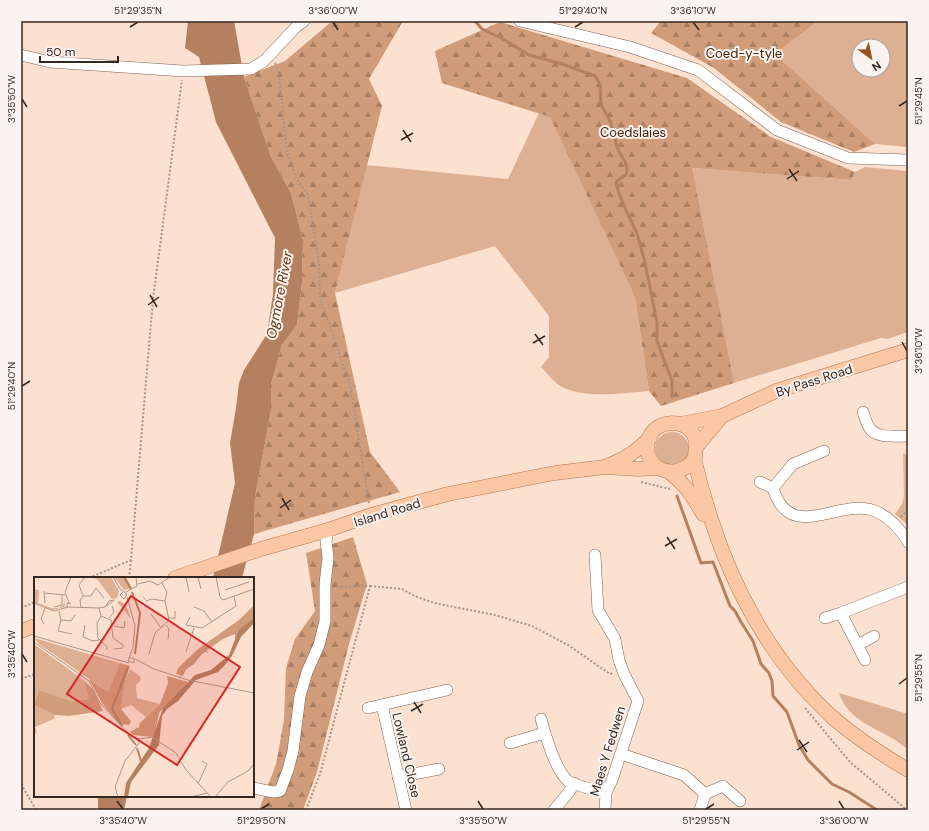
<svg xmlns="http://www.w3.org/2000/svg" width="929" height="831" font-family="'DM Sans',sans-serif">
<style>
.grass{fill:#ddb093;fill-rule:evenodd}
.forest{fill:url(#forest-firs)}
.water{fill:#b4805f}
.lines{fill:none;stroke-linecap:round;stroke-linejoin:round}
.stream{stroke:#b4805f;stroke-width:3}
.minor-casing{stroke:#80624f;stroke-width:12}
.major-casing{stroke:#b5774e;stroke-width:15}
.path{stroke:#a89386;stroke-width:2;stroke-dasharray:2 2;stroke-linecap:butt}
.minor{stroke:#fff;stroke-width:11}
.major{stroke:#fcc7a4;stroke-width:14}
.ticks{fill:none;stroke:#34271f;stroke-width:1.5}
.labels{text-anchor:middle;stroke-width:4;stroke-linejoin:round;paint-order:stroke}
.park-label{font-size:13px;fill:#472409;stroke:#faf3ef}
.street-label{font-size:13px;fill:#34271f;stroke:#faf3ef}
.water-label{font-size:14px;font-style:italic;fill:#68360e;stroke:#faf3ef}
.inset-river{fill:none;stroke:#b4805f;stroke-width:2}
.inset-road{fill:none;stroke:#ad9789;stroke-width:1}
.view{fill:#d62828;fill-opacity:0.15;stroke:#d62828;stroke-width:2}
.inset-edge{fill:none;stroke:#34271f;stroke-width:2}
.neatline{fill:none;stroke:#34271f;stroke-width:1.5}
.ticks-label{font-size:10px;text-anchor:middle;fill:#34271f}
</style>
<defs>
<pattern id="forest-firs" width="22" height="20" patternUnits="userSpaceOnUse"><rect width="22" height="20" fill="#d19c79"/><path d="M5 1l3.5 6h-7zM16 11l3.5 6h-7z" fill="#aa7f63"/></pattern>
</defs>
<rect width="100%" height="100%" fill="#fde1d0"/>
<g class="grass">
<path d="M818,21H908V147L875,144L775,54ZM859,46H883V70H859Z"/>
<path d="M539,113L550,116L635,297L649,391C623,393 586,399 562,387C554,383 547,373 541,367L549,357V316L495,246L335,293L367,165L508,179Z"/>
<polygon points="865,167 908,171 908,332 887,339 881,338 734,383 691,168 850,180 855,172"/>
<circle cx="672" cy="449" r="17"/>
<polygon points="903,453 908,455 908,525 895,514 902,504 904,496"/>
<path d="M839,693L908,714V749C904,747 901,744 898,742C876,727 848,721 839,693Z"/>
</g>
<g class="forest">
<polygon points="335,21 403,21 369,79 382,106 335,293 370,452 400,492 254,534 255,497 271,410 271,384 282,345 297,325 302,283 303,240 291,193 271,157 244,77 285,61 331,22"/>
<polygon points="661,21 818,21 775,54 875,144 854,152 781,122 714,68 651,33"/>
<polygon points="500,22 687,78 771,137 855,172 851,180 692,168 734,383 661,406 649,391 635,297 550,117 442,83 435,51"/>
<polygon points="353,537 367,584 349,644 317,772 303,810 259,810 276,764 284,720 286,668 295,639 315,611 306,553"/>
</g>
<g class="water">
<polygon points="188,21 234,21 244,77 271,157 291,193 303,240 302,283 297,325 282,345 271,384 271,410 255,497 254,534 242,578 213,578 235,483 230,443 236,408 239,383 244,370 267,334 273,294 275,238 216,122 199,57 185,48"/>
<polygon points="98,796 127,796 124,810 98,810"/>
</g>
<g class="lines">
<g class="stream">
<path d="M475,21L482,29L503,39L529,55L562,64L595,76C604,87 598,95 602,106C603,110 606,113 608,117C613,125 614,137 617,147C620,156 630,164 626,175L618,180L616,183C620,201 630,217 637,234C640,242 641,250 644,258L657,322V341L672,381V397"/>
<polyline points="677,496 701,563 713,562 730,606 735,611 741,622 753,641 761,664 769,673 772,681 773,696 787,712 799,745 808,760 832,784 849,792 877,810"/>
</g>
<defs>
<g id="minor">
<polyline points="520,21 630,47 698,70 777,130 848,158 908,160"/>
<polyline points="21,55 50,62 183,71 251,69 264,61 297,26 304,21"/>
<path d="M863,412C865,417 866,423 869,427C875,439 897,436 908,436"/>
<path d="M824,451L793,464L773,488C790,545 839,497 875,511C890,517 900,529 908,542"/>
<polyline points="760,482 773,488"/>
<polyline points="595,555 598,610 615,639 619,660 624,674 638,701 612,780 606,793 605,810"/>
<polyline points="825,618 841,613"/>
<polyline points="858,645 874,636"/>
<polyline points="865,660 841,613 908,587"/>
<polyline points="382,705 406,810"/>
<polyline points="368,708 447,690"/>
<path d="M541,719C545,735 556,771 568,781C573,785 599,791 606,793"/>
<polyline points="510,743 545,733"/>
<polyline points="621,754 684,775 705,794 723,786 740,801"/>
<polyline points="398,777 439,769"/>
<polyline points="253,788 273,792 280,791 288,770 293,751 300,696 307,672 319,645 325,621 325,584 328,558 326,541 328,530"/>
<polyline points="554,810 569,792 574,783"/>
<polyline points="700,810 705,794"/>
</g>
<g id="major">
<polyline points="680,424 722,416 776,391 908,350"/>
<polyline points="697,446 722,416"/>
<path d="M695,458C676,486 638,466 649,438C656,421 680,418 692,432C699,442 695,447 695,458C694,461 696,466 697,470C701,487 706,503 711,519C735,593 774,663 831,716C855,737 881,754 908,770"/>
<path d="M607,466C627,458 634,453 650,438"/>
<path d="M669,472C686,485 692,495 703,514"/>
<polyline points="175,578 261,549 328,530 371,515 448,494 555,473 605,467 638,469 658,468"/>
<polyline points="21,631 35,626"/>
</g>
</defs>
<use href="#minor" class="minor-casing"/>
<use href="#major" class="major-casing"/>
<g class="path">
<polyline points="275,63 278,69 287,150 296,178 308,195 319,262 320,298 350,385 369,503"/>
<polyline points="641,482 670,489"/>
<polyline points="901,517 908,510"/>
<polyline points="89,578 131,560 153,299 182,80"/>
<polyline points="129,578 131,560"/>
<polyline points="370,586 402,589 417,597 434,603 495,615 532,626 568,645 610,674 613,673"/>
<polyline points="21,608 35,602"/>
<polyline points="21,679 35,674"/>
<polyline points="805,708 850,762 907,810"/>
<polyline points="21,784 36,810"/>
<polyline points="306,810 320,774 370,586 336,587"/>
</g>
<use href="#minor" class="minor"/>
<use href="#major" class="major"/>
</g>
<path class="ticks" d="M333,22L338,30M693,22L699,30M130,27L138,22M575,27L583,22M22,99L27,107M899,106L907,101M403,130L411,142M401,140L413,133M789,169L797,181M787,179L799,171M150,295L157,307M148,305L159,297M535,334L543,345M902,342L907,351M533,343L545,336M22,386L30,381M282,498L289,510M280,508L291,500M667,537L675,549M665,546L677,539M22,654L27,662M899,684L907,678M414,702L421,713M411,711L423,704M799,740L807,752M797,750L809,742M117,801L123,809M478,801L483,809M839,801L844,809M261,809L269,804M706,809L714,804"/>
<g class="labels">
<g class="park-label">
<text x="744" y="58">Coed-y-tyle</text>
<text x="633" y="137">Coedslaies</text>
</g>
<g class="street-label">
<text transform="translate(814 380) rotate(-18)" y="5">By Pass Road</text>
<text transform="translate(387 512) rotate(-17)" y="5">Island Road</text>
<text transform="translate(607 751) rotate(-73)" y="5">Maes Y Fedwen</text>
<text transform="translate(407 755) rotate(77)" y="5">Lowland Close</text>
</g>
<g class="water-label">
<text transform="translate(279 295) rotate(-79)" y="5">Ogmore River</text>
</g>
</g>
<g transform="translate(34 577)">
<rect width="220" height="220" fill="#fde1d0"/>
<path d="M56,0H77L85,14L83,21L78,22L63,2ZM80,0H92L98,11L90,13ZM0,12L5,13L4,26L17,31H25L30,27V19L31,30L18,33L0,25ZM86,24L92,28L97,42L83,25ZM0,61L86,86L74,115L5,67ZM0,67L51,104L56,122L37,124L5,113L0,128L21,138L20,142L1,150L3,156L0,157ZM96,92L106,99L107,103L102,108L103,121L126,127L112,140L97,128L87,132L91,104Z" fill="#ddb093"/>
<path d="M220,28V41L205,52L201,63V57L189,62L168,77L160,87L152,92L149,99L142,97L144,91L164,72L205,43ZM86,86L96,89L91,104L87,132L97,144L95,148L85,147L68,126L55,102L74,115ZM133,99L154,105L125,136L120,160L99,158L96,155L105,150L106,146L126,127L134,106ZM51,104L60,114L69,134L35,139L21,138L0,128L5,113L37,124L55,122Z" fill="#d19c79"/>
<path d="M220,41V46L207,60L198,79L191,88L184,95L162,103L144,124L133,132L128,139L125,168L97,205L94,220H90L92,206L115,171L129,131L161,98L177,93L195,78L205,52Z" fill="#b4805f"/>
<path class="inset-river" d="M90,0L97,12M98,15L106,36L101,77M88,149L78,132L94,90M94,158L102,168M103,171L107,184"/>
<path class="inset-road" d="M79,0L86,12L93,17L90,22L86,18L89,15M152,0L155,15M164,0L167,12M182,0L186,20L189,23L220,12M104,7L116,4L124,8L136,0M191,13L215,5M10,14L11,26M92,15L103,9L102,0M11,16L31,18M49,19H57L62,11L70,21M93,20L101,49L99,70L94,84L100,86V81H96M109,20L113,24L117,22L131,24M0,26L20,34L34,30M35,26L31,15L37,0M37,27L33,26V30L65,31L71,30L80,23L75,24L72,29M20,30L28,28V18M160,30L170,34L178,45M47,31L46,23L49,19L45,8L51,0M65,31L67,39L77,43L79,61L89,68V71L80,72M25,34L27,43L24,54L38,57M117,37L127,51M67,39L63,46L64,61L73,70V73M156,40L152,48L168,51L202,29L200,19M75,41L80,35L78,29M135,41H141V34M27,43L37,44L41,38M10,47L7,42L11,31M51,48L49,60L59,64L65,63M132,48L135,52L134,62M80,49L90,51L91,44M0,59L95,86M0,65L55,104L66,126L96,158L105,162L118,160L142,176L152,193L177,220M152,75L160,51M115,77L121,56L135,43L131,24L133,15L128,6M101,82L120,92L154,103L220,116M145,100L168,75L170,73L174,76M164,207L173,187L168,184M84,220L81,210L91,184L105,166V162M157,220L173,216M181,220L194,205L214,194L220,187"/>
<path class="view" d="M97,19L206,90L143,188L33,117Z"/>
<rect width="220" height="220" class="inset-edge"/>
</g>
<rect width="929" height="831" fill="none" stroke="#faf3ef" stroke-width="44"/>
<g transform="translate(871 58) rotate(147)"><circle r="19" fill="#faf3ef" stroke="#aba19c"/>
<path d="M0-3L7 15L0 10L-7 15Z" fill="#955321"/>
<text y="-6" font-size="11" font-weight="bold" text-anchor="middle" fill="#34271f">N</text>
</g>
<path d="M40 56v6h78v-6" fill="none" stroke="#34271f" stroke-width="2"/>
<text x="46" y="56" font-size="12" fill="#34271f" stroke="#faf3ef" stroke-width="3" paint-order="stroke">50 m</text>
<rect x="22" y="22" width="885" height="787" class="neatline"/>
<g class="ticks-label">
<text x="138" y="14">51°29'35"N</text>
<text x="333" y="14">3°36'00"W</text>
<text x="583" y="14">51°29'40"N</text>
<text x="693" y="14">3°36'10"W</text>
<text transform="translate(11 99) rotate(-90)" y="4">3°35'50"W</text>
<text transform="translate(918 101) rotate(-90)" y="4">51°29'45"N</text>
<text transform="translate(918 351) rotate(-90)" y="4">3°36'10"W</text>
<text transform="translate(11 386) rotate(-90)" y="4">51°29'40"N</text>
<text transform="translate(11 654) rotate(-90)" y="4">3°35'40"W</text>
<text transform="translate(918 678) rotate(-90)" y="4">51°29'55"N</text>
<text x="123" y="824">3°35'40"W</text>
<text x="261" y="824">51°29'50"N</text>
<text x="483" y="824">3°35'50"W</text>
<text x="706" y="824">51°29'55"N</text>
<text x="844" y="824">3°36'00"W</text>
</g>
</svg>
